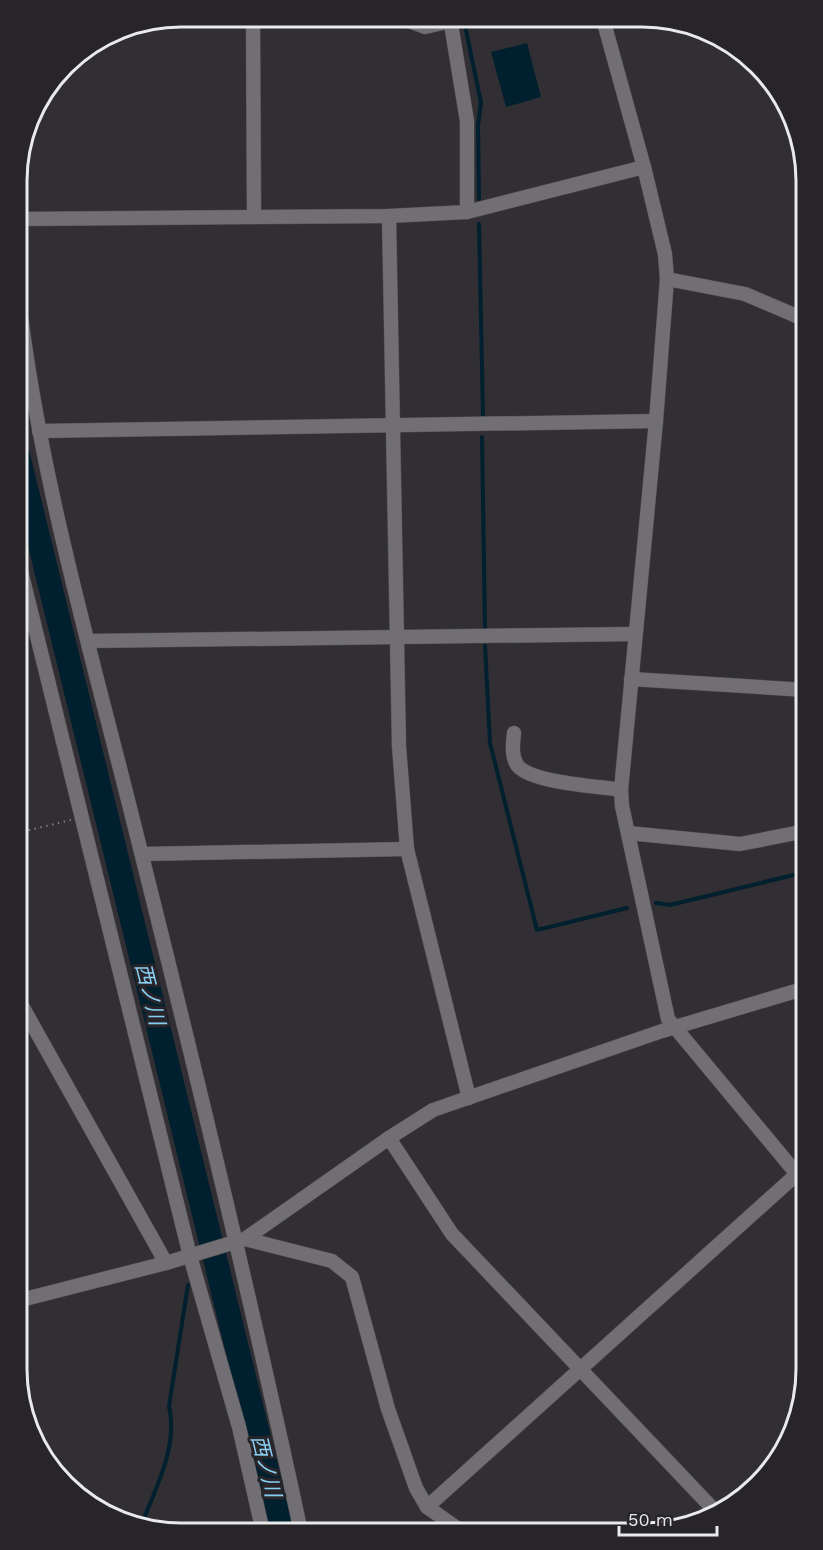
<svg xmlns="http://www.w3.org/2000/svg" width="823" height="1550" font-family="'Work Sans','Noto Sans JP',sans-serif">
<style>
.water{fill:#01202f}
.lines{fill:none;stroke-linecap:round;stroke-linejoin:round}
.stream{stroke:#01202f;stroke-width:4}
.river{stroke:#01202f;stroke-width:24}
.minor-casing{stroke:#4f4e50;stroke-width:15}
.path{stroke:#7e7c7f;stroke-width:2;stroke-dasharray:1.5 4.5;stroke-linecap:butt}
.minor{stroke:#716f73;stroke-width:14}
.labels{text-anchor:middle;stroke-width:6;stroke-linejoin:round;paint-order:stroke}
.water-label{font-size:21px;font-style:italic;fill:#88cef3;stroke:#272529}
.rim{fill:none;stroke:#eae9eb;stroke-width:3}
</style>
<rect width="100%" height="100%" fill="#312f33"/>
<polygon class="water" points="527,43 541,97 506,107 491,52"/>
<g class="lines">
<g class="stream">
<polyline points="466,30 481,103 478,125 479,199"/>
<polyline points="479,224 483,416"/>
<polyline points="482,437 485,629"/>
<polyline points="485,646 490,743 537,930 627,908"/>
<polyline points="656,903 670,905 806,872"/>
<path d="M139,1523L144,1518C158,1484 178,1444 169,1406L188,1285"/>
</g>
<polyline class="river" points="18,455 282,1532"/>
<defs>
<g id="minor">
<polyline points="253,17 254,217"/>
<polyline points="401,18 425,27 464,18"/>
<polyline points="450,18 467,121 467,212"/>
<polyline points="603,19 644,167 665,254 667,279 656,421 621,790 622,806 668,1019 806,1185"/>
<polyline points="389,216 399,746 407,849 469,1098"/>
<polyline points="18,219 389,216 467,212 644,167"/>
<polyline points="667,279 745,294 806,320"/>
<path d="M18,292C38,469 89,644 132,816C192,1055 250,1293 301,1532"/>
<polyline points="39,431 656,421"/>
<polyline points="17,555 190,1256 239,1427 263,1532"/>
<polyline points="88,641 635,634"/>
<polyline points="631,679 806,690"/>
<path d="M514,733C513,743 511,755 517,765C530,783 598,786 621,790"/>
<polyline points="628,833 740,844 806,831"/>
<polyline points="142,854 407,849"/>
<polyline points="17,997 166,1263"/>
<polyline points="389,1138 452,1234 715,1511"/>
<polyline points="245,1239 332,1261 352,1277 388,1409 416,1488 427,1507 464,1533"/>
<polyline points="17,1301 166,1263 245,1239 389,1138 433,1110 662,1031 806,988"/>
<polyline points="427,1507 797,1174"/>
</g>
</defs>
<use href="#minor" class="minor-casing"/>
<polyline class="path" points="17,833 71,820"/>
<use href="#minor" class="minor"/>
</g>
<g class="labels">
<g class="water-label">
<text transform="translate(150 994) rotate(76)" y="7">西ノ川</text>
<text transform="translate(266 1466) rotate(76)" y="7">西ノ川</text>
</g>
</g>
<path d="M0 0H823V1550H0ZM181 27H642A154 154 0 0 1 796 181V1369A154 154 0 0 1 642 1523H181A154 154 0 0 1 27 1369V181A154 154 0 0 1 181 27Z" fill="#272529" fill-rule="evenodd"/>
<path class="rim" d="M181 27H642A154 154 0 0 1 796 181V1369A154 154 0 0 1 642 1523H181A154 154 0 0 1 27 1369V181A154 154 0 0 1 181 27Z"/>
<path d="M619 1526v9h98v-9" fill="none" stroke="#eae9eb" stroke-width="3"/>
<text x="628" y="1526" font-size="18" fill="#eae9eb" stroke="#272529" stroke-width="4.5" paint-order="stroke">50 m</text>
</svg>
